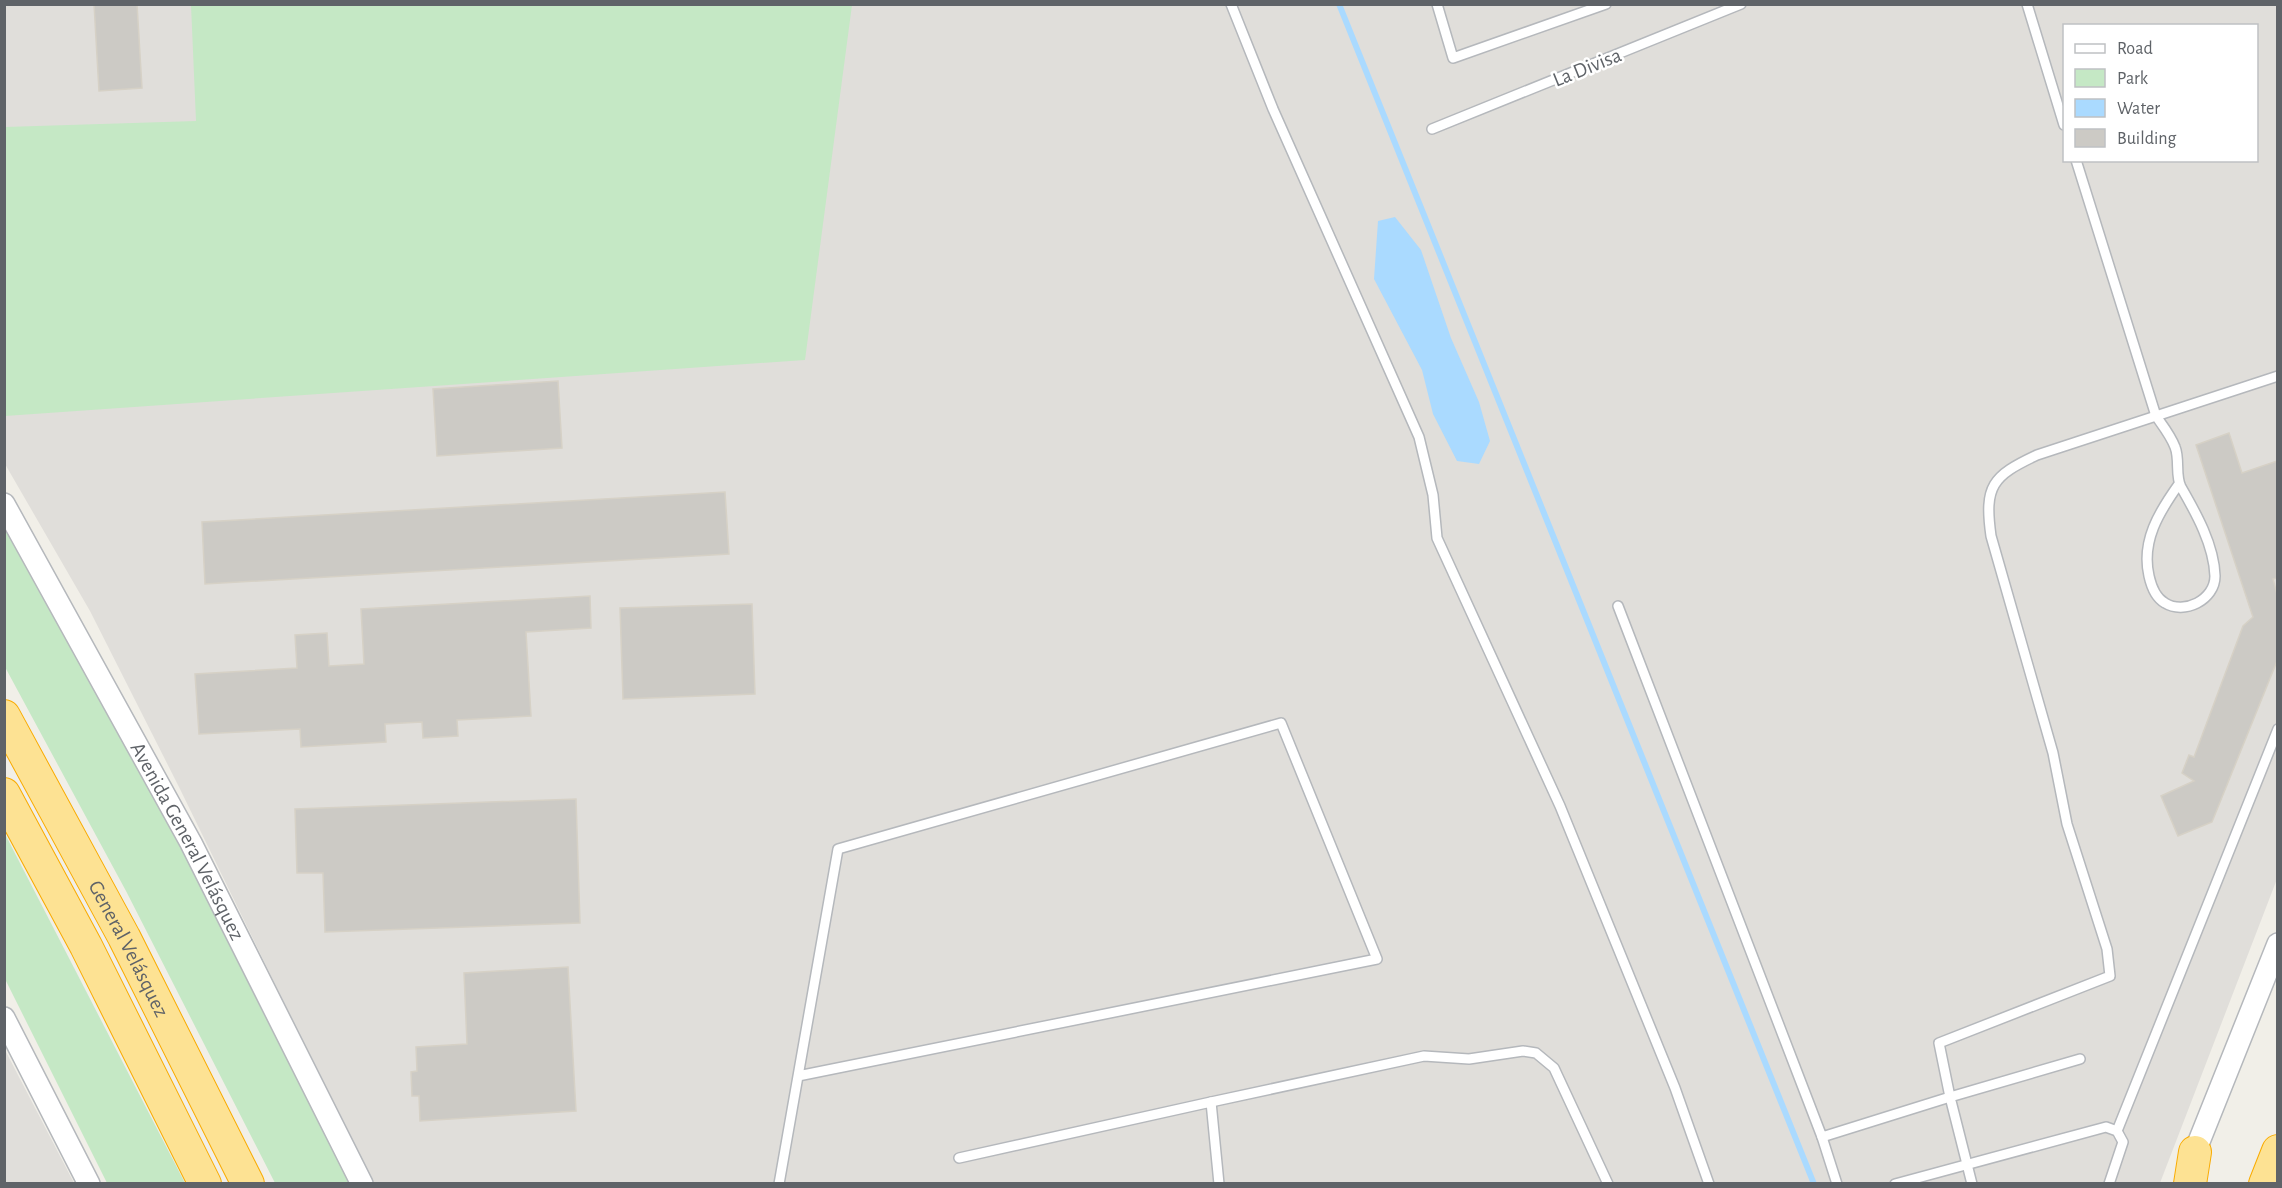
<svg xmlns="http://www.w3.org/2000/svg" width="2282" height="1188" font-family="'Alegreya Sans',sans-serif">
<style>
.industrial{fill:#e0deda;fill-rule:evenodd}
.green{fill:#c5e8c5}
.water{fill:#aadaff}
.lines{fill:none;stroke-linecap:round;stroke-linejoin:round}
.stream{stroke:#aadaff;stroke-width:6}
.building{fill:#cccac5;stroke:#d6d1c6;stroke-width:1.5}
.service-casing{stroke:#b5b8bc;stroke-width:12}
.tertiary-casing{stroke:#b5b8bc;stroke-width:24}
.motorway-casing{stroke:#f9ab00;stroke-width:34}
.service{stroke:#fff;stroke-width:9}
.tertiary{stroke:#fff;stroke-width:21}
.motorway{stroke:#fde293;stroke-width:32}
.labels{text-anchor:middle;stroke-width:5;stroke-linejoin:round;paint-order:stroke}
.street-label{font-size:21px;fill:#5f6368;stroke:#fff}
</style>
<rect width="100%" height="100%" fill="#f1efe8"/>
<g class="industrial">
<path d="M4,5H2277V879L2160,1183H372L180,789L90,611L5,464ZM2064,26H2256V160H2064Z"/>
<polygon points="4,1050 5,1050 74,1183 5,1183"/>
</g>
<g class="green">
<polygon points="191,5 852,5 805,360 5,416 5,127 196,121"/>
<path d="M4,525C130,739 243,960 350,1183H275L126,891L5,667Z"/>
<polygon points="5,834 185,1183 107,1183 5,979"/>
</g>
<polygon class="water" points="1395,217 1421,250 1451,338 1479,402 1490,441 1479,464 1457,461 1433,414 1422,370 1374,279 1378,221"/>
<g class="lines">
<polyline class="stream" points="1339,4 1814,1184"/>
</g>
<g class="building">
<polygon points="94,4 137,4 142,88 99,91"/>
<polygon points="558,381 562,448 437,456 433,389"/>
<polygon points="2229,433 2242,473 2277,461 2277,578 2273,579 2277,594 2277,661 2212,822 2178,836 2161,796 2194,781 2182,773 2189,755 2194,757 2243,626 2253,617 2196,445"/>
<polygon points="725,492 729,554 205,584 202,522"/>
<polygon points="590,596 591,628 526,632 531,716 457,720 458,736 423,738 422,722 385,724 386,742 301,747 300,729 199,734 195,674 297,668 295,635 327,633 329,666 364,664 361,609"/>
<polygon points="752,604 755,694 623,699 620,608"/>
<polygon points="576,799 580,923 325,932 323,873 297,873 295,809"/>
<polygon points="568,967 576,1111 420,1121 419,1096 412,1096 411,1072 417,1071 416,1047 467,1044 464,973"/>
</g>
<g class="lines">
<defs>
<g id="service">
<polyline points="1231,4 1273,109 1419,437 1433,495 1437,538 1560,806 1675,1088 1709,1184"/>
<polyline points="1437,4 1453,58 1606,4"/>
<polyline points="2027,4 2064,125"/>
<polyline points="1432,129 1741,4"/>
<path d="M2076,160L2156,416C2163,426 2171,436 2175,447C2180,459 2175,476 2181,487C2196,513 2214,545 2215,576C2215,600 2184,615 2165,603C2156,598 2151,585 2149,576C2141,541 2159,512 2179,484"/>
<path d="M1618,606L1822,1137L1950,1097L1939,1043L2110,976L2107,949L2067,824L2053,753L1991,536C1984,486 1992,476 2037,455L2278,376"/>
<polyline points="1211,1102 1424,1056 1469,1059 1523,1051 1536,1053 1554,1068 1608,1184"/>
<polyline points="2117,1131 2278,729"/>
<polyline points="1822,1137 1837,1184"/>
<polyline points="959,1158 1211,1102 1219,1184"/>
<polyline points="779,1184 838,849 1281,723 1377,959 798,1076"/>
<polyline points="1895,1184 2106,1127 2117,1131 2123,1142 2109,1184"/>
<polyline points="1972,1184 1950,1097 2080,1059"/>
</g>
<g id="tertiary">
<path id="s1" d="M4,504L191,843L362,1184"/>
<polyline points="4,1018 89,1184"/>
<polyline points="2190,1164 2278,944"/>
</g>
<g id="motorway">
<path id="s2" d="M4,716L124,937L248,1184"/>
<polyline points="4,794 86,946 205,1184"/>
<polyline points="2190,1184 2195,1152"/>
<polyline points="2265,1184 2278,1151"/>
</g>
</defs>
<use href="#service" class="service-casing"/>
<use href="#tertiary" class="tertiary-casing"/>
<use href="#motorway" class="motorway-casing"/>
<use href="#service" class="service"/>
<use href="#tertiary" class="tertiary"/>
<use href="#motorway" class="motorway"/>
</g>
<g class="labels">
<g class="street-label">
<text transform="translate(1587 67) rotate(-22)" y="7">La Divisa</text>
<text dy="7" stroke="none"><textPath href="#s1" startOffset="384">Avenida General Velásquez</textPath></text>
<text dy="7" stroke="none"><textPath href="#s2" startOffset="264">General Velásquez</textPath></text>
</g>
</g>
<rect width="2282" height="1188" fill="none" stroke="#5f6368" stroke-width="12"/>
<rect x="2063" y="24" width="195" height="138" fill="#ffffff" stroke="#bfc1c3" stroke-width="1.5"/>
<rect x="2075" y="44" width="30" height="9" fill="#ffffff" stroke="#bfc1c3" stroke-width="1.5"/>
<text x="2117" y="54" font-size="18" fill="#5f6368">Road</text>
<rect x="2075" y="69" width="30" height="18" fill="#c5e8c5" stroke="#bfc1c3" stroke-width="1.5"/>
<text x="2117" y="84" font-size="18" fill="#5f6368">Park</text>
<rect x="2075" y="99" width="30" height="18" fill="#aadaff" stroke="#bfc1c3" stroke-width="1.5"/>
<text x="2117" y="114" font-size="18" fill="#5f6368">Water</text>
<rect x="2075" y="129" width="30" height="18" fill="#cccac5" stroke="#bfc1c3" stroke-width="1.5"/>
<text x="2117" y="144" font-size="18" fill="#5f6368">Building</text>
</svg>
